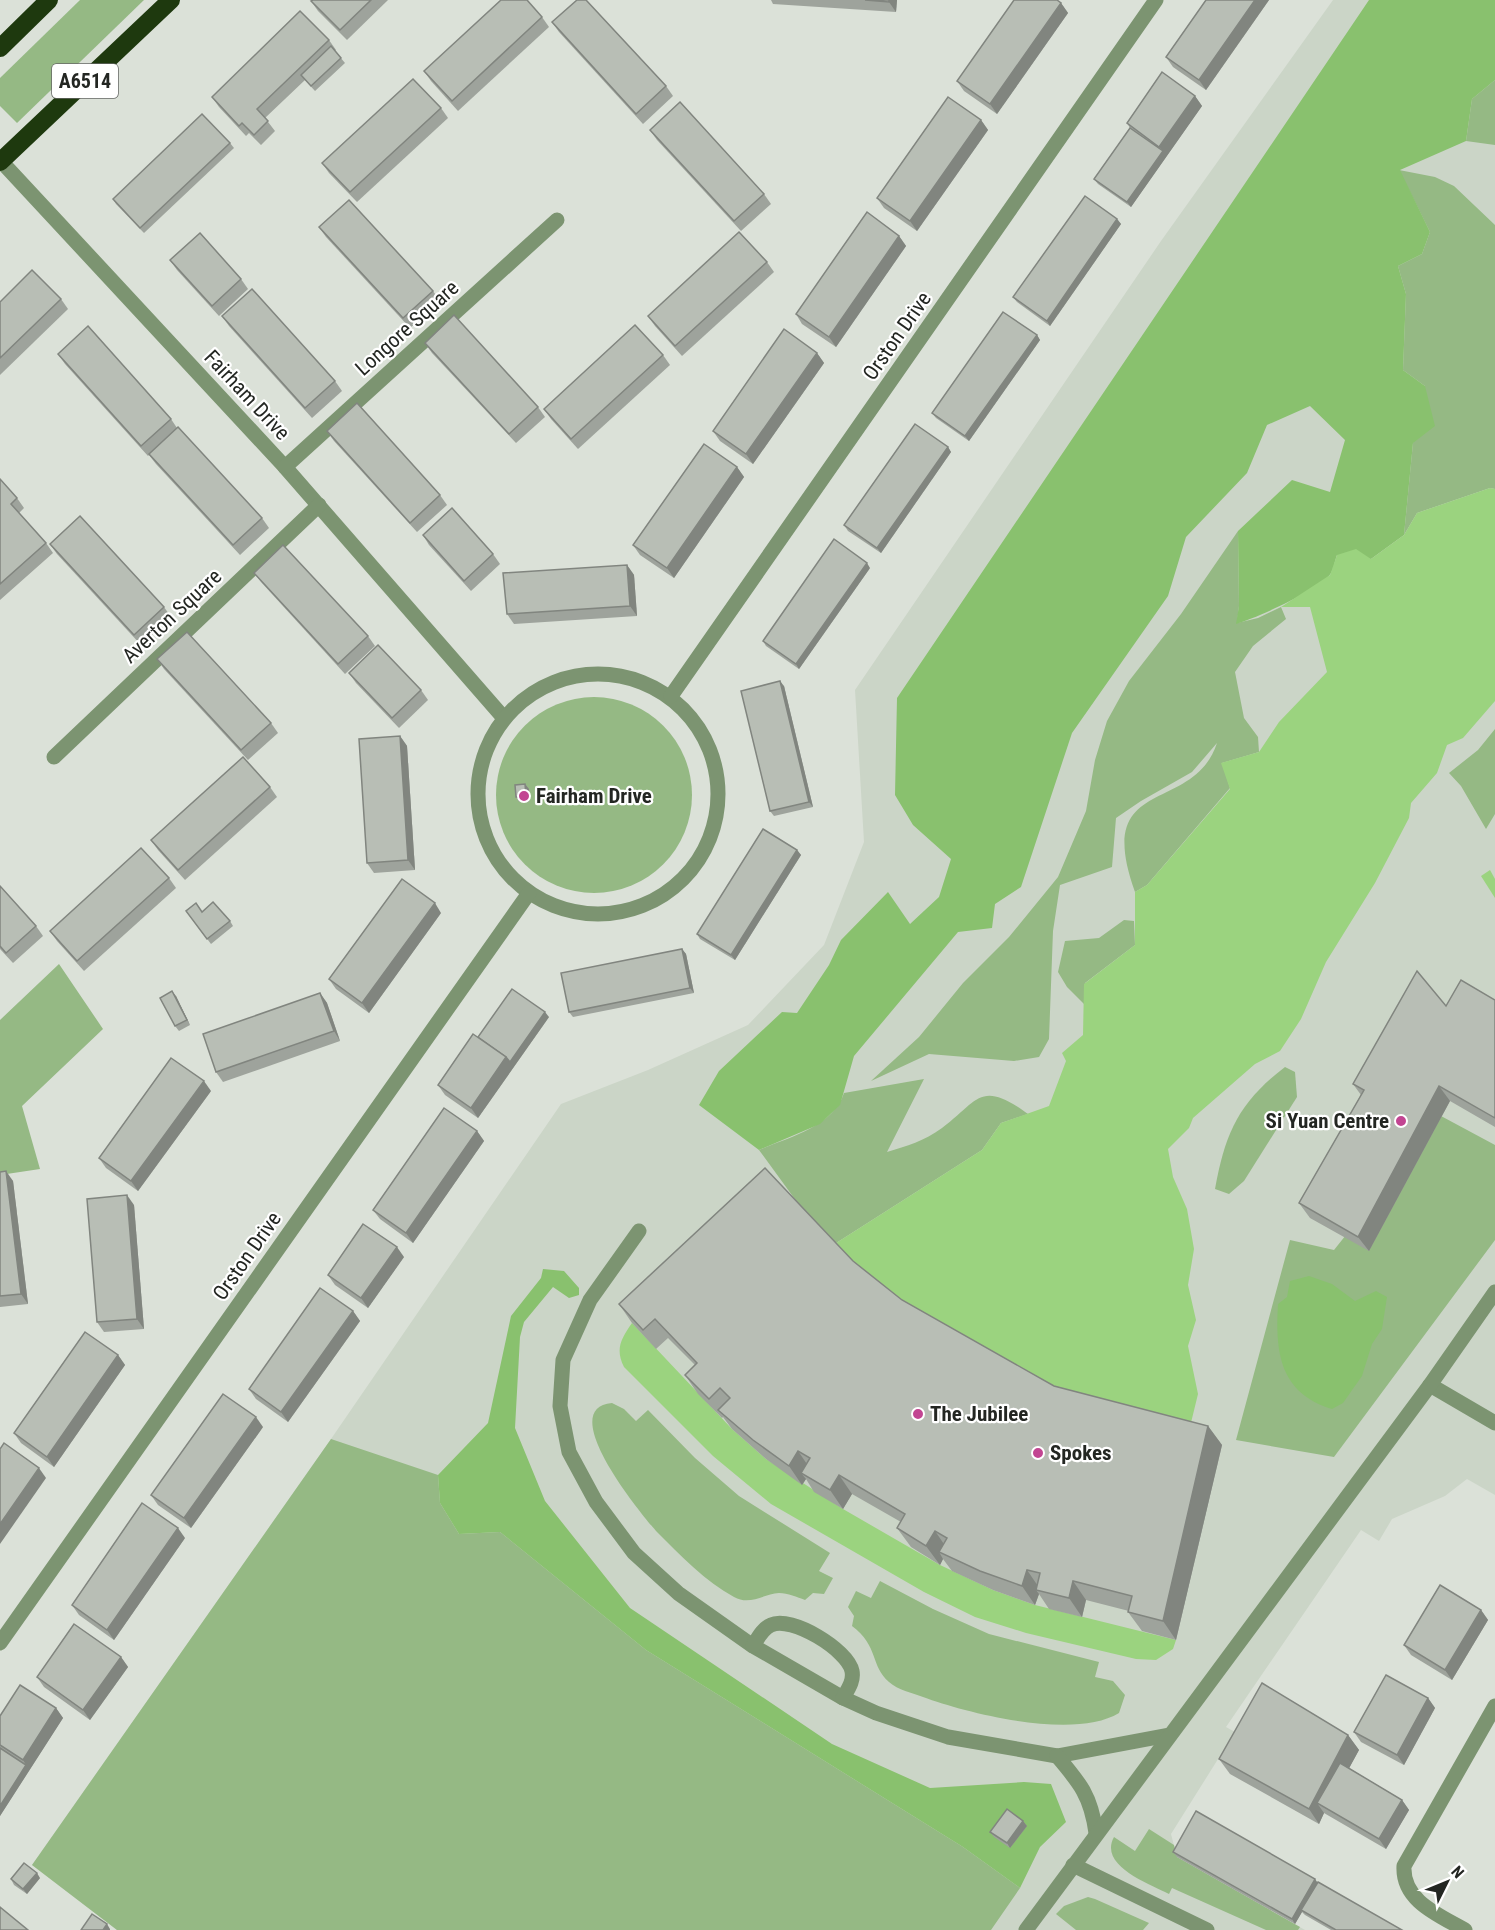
<svg xmlns="http://www.w3.org/2000/svg" width="1495" height="1930" font-family="'Roboto Condensed',sans-serif">
<style>
.built{fill:#cbd5c7}
.green{fill:#95b984}
.forest{fill:#89c16e}
.water{fill:#9bd37f}
.lines{fill:none;stroke-linecap:round;stroke-linejoin:round}
.minor{stroke:#7c9471;stroke-width:15}
.highway{stroke:#1e390e;stroke-width:18}
.wall{fill:#9ea39c}
.shaded-wall{fill:#81857f}
.building{fill:#b8beb5;stroke:#81857f;stroke-width:1.5}
.poi-dot{fill:#c24592;stroke:#fff;stroke-width:2}
.labels{text-anchor:middle;stroke-width:4.5;stroke-linejoin:round;paint-order:stroke}
.shield{fill:#fff;stroke:#656764;stroke-width:1.5}
.shield-label{font-size:20px;font-weight:bold;fill:#232622}
.street-label{font-size:21px;fill:#232622;stroke:#fff}
.poi-label{font-size:21px;font-weight:bold;fill:#232622;stroke:#fff;text-anchor:start}
</style>
<rect width="100%" height="100%" fill="#dbe1d8"/>
<polygon class="built" points="1333,0 1495,0 1495,1495 1467,1479 1445,1496 1392,1519 1379,1541 1361,1530 1226,1727 1235,1732 1171,1834 1177,1857 1305,1930 117,1930 32,1865 331,1439 561,1104 648,1070 748,1025 824,945 864,842 855,690 1161,241"/>
<g class="green">
<polygon points="80,0 144,0 17,123 0,106 0,78"/>
<polygon points="1495,80 1495,145 1466,141 1472,99"/>
<polygon points="1399,170 1435,177 1454,186 1495,225 1495,489 1490,488 1417,513 1404,535 1413,443 1425,386 1403,370 1406,294 1398,266 1422,254 1430,232"/>
<path d="M1238,531L1239,606L1237,623L1258,618L1281,607L1286,619L1253,646L1235,672L1244,718L1258,737L1259,752L1222,763L1230,788L1147,885L1135,892C1092,773 1193,816 1217,743L1192,772L1141,801L1116,818L1112,867L1060,885L1053,931L1049,1039L1039,1057L1014,1061L929,1054L871,1081L919,1037L963,983L1009,937L1058,877L1086,811L1095,760L1107,721L1129,681L1181,614Z"/>
<circle cx="594" cy="795" r="98"/>
<polygon points="1495,729 1495,814 1486,829 1461,786 1449,773 1478,750"/>
<polygon points="1124,920 1134,921 1135,945 1085,983 1084,1004 1067,987 1058,972 1065,941 1099,938"/>
<polygon points="59,964 103,1029 22,1106 40,1169 0,1175 0,1020"/>
<path d="M1285,1067L1295,1072L1297,1097L1244,1181L1229,1194L1215,1189C1225,1133 1239,1102 1285,1067Z"/>
<path d="M924,1079L887,1152C907,1146 924,1141 942,1128C979,1100 980,1079 1028,1114L1001,1123L982,1150L833,1245L813,1224L759,1150C789,1137 833,1127 844,1093Z"/>
<polygon points="1441,1116 1495,1145 1495,1240 1334,1457 1236,1440 1290,1240 1334,1250"/>
<path d="M612,1403L624,1409L636,1421L648,1410L695,1458L739,1496L830,1553L819,1571L833,1578L824,1594L813,1593L805,1600C797,1597 788,1593 779,1593C763,1594 750,1606 734,1597C706,1582 680,1555 657,1532C641,1514 554,1408 612,1403Z"/>
<polygon points="331,1439 438,1475 440,1503 459,1534 500,1532 646,1650 963,1847 1020,1888 991,1930 117,1930 32,1865"/>
<path d="M880,1581L933,1609L989,1634L1099,1662L1095,1677L1113,1681L1125,1695L1119,1713C1075,1740 969,1714 923,1697C912,1693 898,1690 889,1682C870,1666 879,1646 852,1626L854,1616L848,1607L856,1591L871,1598Z"/>
<path d="M1149,1829L1174,1845L1177,1857L1300,1927L1298,1930H1266L1172,1888L1169,1894C1150,1884 1098,1866 1114,1837L1135,1851Z"/>
<polygon points="1088,1897 1095,1899 1149,1923 1143,1930 1076,1930 1056,1914 1064,1906"/>
</g>
<g class="forest">
<path d="M1369,0H1495V80L1472,99L1466,141L1400,170L1430,232L1422,254L1398,266L1406,294L1403,370L1425,386L1435,426L1413,443L1404,535L1371,559L1337,555C1335,560 1334,568 1331,573C1322,589 1256,618 1236,624L1239,606L1238,531L1292,480L1330,492L1345,440L1310,406L1267,425L1247,473L1186,537L1168,596L1072,733L1021,887L995,904L992,928L958,932L854,1056L840,1105L820,1124L759,1150L699,1105L719,1071L782,1012L797,1013L829,965L841,940L888,892L910,924L939,897L951,859L913,825L895,795L897,698Z"/>
<polygon points="543,1269 564,1271 579,1288 579,1295 569,1298 553,1287 524,1322 520,1337 515,1428 545,1501 630,1608 832,1744 930,1788 1024,1782 1051,1784 1066,1822 1040,1847 1020,1888 963,1847 646,1650 500,1532 459,1534 440,1503 438,1475 488,1423 511,1316 541,1278"/>
<path d="M1309,1276L1332,1284L1355,1301L1376,1291L1387,1297L1382,1329L1372,1344L1362,1376L1343,1403L1332,1409C1280,1393 1275,1353 1278,1304L1287,1297L1290,1281Z"/>
</g>
<g class="water">
<polygon points="1490,488 1495,489 1495,701 1463,738 1447,745 1437,773 1411,803 1409,818 1375,883 1326,962 1301,1019 1280,1051 1255,1064 1193,1118 1189,1128 1168,1149 1173,1177 1187,1209 1194,1249 1188,1285 1196,1320 1188,1346 1198,1394 1188,1435 1128,1422 916,1319 833,1245 982,1150 1001,1123 1049,1106 1066,1061 1062,1053 1083,1035 1084,984 1135,945 1135,892 1147,885 1230,789 1221,763 1259,752 1279,722 1327,672 1310,607 1281,607 1330,575 1337,555 1356,549 1371,559 1404,535 1417,513"/>
<polygon points="1490,870 1495,879 1495,898 1481,876"/>
<path d="M632,1323L732,1429L766,1459L843,1509L940,1565L993,1590L1035,1605L1176,1640L1173,1649L1156,1660L1136,1659L1026,1633L975,1617L924,1592L771,1504L713,1456L624,1367C615,1349 621,1339 632,1323Z"/>
</g>
<g class="lines">
<g class="minor">
<polyline points="1,161 285,467 503,717"/>
<polyline points="285,467 557,220"/>
<circle cx="598" cy="794" r="120"/>
<polyline points="671,696 1156,0"/>
<polyline points="54,757 319,505"/>
<polyline points="639,1231 590,1300 563,1360 560,1406 569,1452 596,1502 634,1553 678,1593 753,1646 843,1698 876,1713 948,1737 1057,1756 1169,1735"/>
<polyline points="1430,1385 1495,1423"/>
<polyline points="0,1643 529,893"/>
<path d="M753,1646C758,1638 762,1629 771,1625C791,1615 848,1650 852,1671C854,1681 848,1689 843,1698"/>
<path d="M1057,1756C1080,1783 1091,1796 1096,1833"/>
<polyline points="1073,1865 1207,1930"/>
<polyline points="1026,1930 1430,1385 1495,1292"/>
<path d="M1465,1930C1439,1915 1402,1901 1404,1866L1495,1706"/>
</g>
<g class="highway">
<polyline points="0,48 49,0"/>
<polyline points="0,162 171,0"/>
</g>
</g>
<g class="wall">
<polygon points="313,0 388,0 347,40 318,11 311,1"/>
<polygon points="771,0 897,0 896,12 773,4"/>
<polygon points="1206,0 1269,0 1206,90 1173,67 1166,57"/>
<polygon points="1061,3 1068,13 997,114 964,91 957,81"/>
<polygon points="542,17 549,27 458,111 431,81 424,71"/>
<polygon points="552,22 666,86 673,96 643,124 559,32"/>
<polygon points="329,40 336,50 335,51 345,63 315,91 305,80 265,118 275,131 261,145 249,133 246,136 219,107 212,97"/>
<polygon points="1195,96 1202,106 1131,207 1098,184 1094,179 1130,128 1127,123"/>
<polygon points="441,108 448,118 357,202 329,173 322,163"/>
<polygon points="981,120 988,130 917,231 884,208 877,198"/>
<polygon points="650,130 764,194 771,204 741,231 657,140"/>
<polygon points="230,143 234,148 144,233 116,204 113,199"/>
<polygon points="1117,219 1121,224 1050,326 1017,302 1013,297"/>
<polygon points="319,227 433,291 440,301 410,328 326,237"/>
<polygon points="899,236 906,246 836,347 802,324 796,314"/>
<polygon points="170,260 241,279 248,289 219,316 177,270"/>
<polygon points="767,262 774,272 682,356 655,326 648,316"/>
<polygon points="61,299 68,309 0,375 0,302"/>
<polygon points="222,316 335,381 342,391 312,418 229,326"/>
<polygon points="1037,335 1040,340 969,441 936,418 932,413"/>
<polygon points="425,343 538,407 545,417 516,443 432,353"/>
<polygon points="817,353 824,363 753,464 720,441 713,431"/>
<polygon points="58,354 171,419 177,428 262,518 269,528 240,555 156,464 149,455 148,456 65,364"/>
<polygon points="663,355 670,365 578,449 551,419 544,409"/>
<polygon points="327,431 440,495 447,505 417,532 334,441"/>
<polygon points="948,447 951,452 881,553 848,531 844,525"/>
<polygon points="737,467 744,477 674,578 640,555 633,545"/>
<polygon points="0,479 17,498 24,508 19,513 46,543 53,553 0,600"/>
<polygon points="423,535 493,554 500,564 471,591 429,545"/>
<polygon points="50,544 164,607 171,617 141,645 57,554"/>
<polygon points="627,565 634,575 637,616 514,624 507,614"/>
<polygon points="870,568 799,669 766,646 763,641"/>
<polygon points="254,573 368,636 375,646 345,674 261,582"/>
<polygon points="157,659 271,723 278,733 248,760 164,669"/>
<polygon points="349,673 421,690 428,700 399,728 356,683"/>
<polygon points="784,686 813,807 774,816 770,811"/>
<polygon points="400,736 407,746 415,870 374,873 367,863"/>
<polygon points="525,784 529,789 529,802 519,802 516,797"/>
<polygon points="270,787 277,797 185,880 158,850 151,840"/>
<polygon points="797,850 801,855 735,960 700,939 697,934"/>
<polygon points="169,878 176,888 84,971 57,941 50,931"/>
<polygon points="0,886 36,926 43,936 13,963 0,949"/>
<polygon points="186,911 202,911 230,921 233,926 211,944"/>
<polygon points="441,913 369,1013 336,989 329,979"/>
<polygon points="682,949 686,954 694,993 573,1017 569,1012"/>
<polygon points="320,993 327,1003 340,1041 223,1082 216,1072"/>
<polygon points="176,996 190,1025 179,1031 175,1026"/>
<polygon points="1495,1000 1495,1127 1450,1101 1369,1251 1310,1218 1299,1203 1361,1095 1353,1084 1446,1006"/>
<polygon points="549,1017 478,1118 445,1095 438,1085 478,1037"/>
<polygon points="211,1091 138,1191 106,1168 99,1158"/>
<polygon points="477,1131 484,1141 413,1243 380,1219 373,1210"/>
<polygon points="0,1172 13,1181 28,1304 0,1307"/>
<polygon points="134,1205 144,1329 104,1332 97,1322"/>
<polygon points="404,1257 368,1308 335,1285 328,1275"/>
<polygon points="853,1261 902,1300 1054,1386 1208,1426 1222,1445 1176,1640 1142,1631 1128,1612 1129,1611 1086,1600 1082,1617 1049,1609 1039,1594 1035,1605 993,1590 952,1571 943,1559 940,1565 911,1547 897,1528 901,1522 852,1494 843,1509 814,1492 806,1479 802,1485 766,1459 732,1429 723,1417 722,1418 698,1394 685,1375 695,1365 668,1338 656,1349 632,1323 619,1304"/>
<polygon points="353,1311 360,1321 288,1422 256,1399 249,1389"/>
<polygon points="118,1355 125,1365 54,1467 21,1443 14,1433"/>
<polygon points="263,1427 191,1528 158,1505 151,1495"/>
<polygon points="185,1538 114,1640 79,1615 72,1605"/>
<polygon points="1481,1610 1488,1620 1452,1680 1411,1655 1404,1645"/>
<polygon points="121,1657 128,1667 90,1720 44,1687 37,1677"/>
<polygon points="1428,1698 1435,1708 1404,1765 1361,1742 1354,1732"/>
<polygon points="56,1708 63,1718 0,1816 0,1716"/>
<polygon points="1348,1735 1359,1750 1349,1768 1402,1800 1409,1810 1386,1849 1324,1813 1319,1824 1230,1774 1219,1759"/>
<polygon points="1023,1821 1027,1826 1010,1848 994,1837 990,1832"/>
<polygon points="1173,1852 1315,1879 1318,1883 1402,1930 1331,1930 1305,1915 1302,1912 1295,1924 1177,1857"/>
<polygon points="40,1878 27,1894 14,1885 11,1879"/>
</g>
<g class="shaded-wall">
<polygon points="889,0 897,0 896,12 889,2"/>
<polygon points="1255,0 1269,0 1206,90 1199,80"/>
<polygon points="1061,3 1068,13 997,114 990,104"/>
<polygon points="1195,96 1202,106 1131,207 1127,202 1163,151 1159,147"/>
<polygon points="981,120 988,130 917,231 910,221"/>
<polygon points="1117,219 1121,224 1050,326 1047,321"/>
<polygon points="899,236 906,246 836,347 829,337"/>
<polygon points="1037,335 1040,340 969,441 965,436"/>
<polygon points="817,353 824,363 753,464 746,454"/>
<polygon points="948,447 951,452 881,553 877,548"/>
<polygon points="737,467 744,477 674,578 667,568"/>
<polygon points="867,563 870,568 799,669 796,664"/>
<polygon points="627,565 634,575 637,616 630,606"/>
<polygon points="780,681 784,686 813,807 809,802"/>
<polygon points="400,736 407,746 415,870 408,860"/>
<polygon points="525,784 529,789 529,802 526,797"/>
<polygon points="797,850 801,855 735,960 731,955"/>
<polygon points="435,903 441,913 369,1013 362,1003"/>
<polygon points="682,949 686,954 694,993 690,988"/>
<polygon points="172,991 176,996 190,1025 187,1020"/>
<polygon points="320,993 327,1003 340,1041 334,1031"/>
<polygon points="545,1012 549,1017 478,1118 471,1108 506,1057"/>
<polygon points="204,1081 211,1091 138,1191 131,1181"/>
<polygon points="1439,1086 1450,1101 1369,1251 1358,1237"/>
<polygon points="477,1131 484,1141 413,1243 406,1233"/>
<polygon points="6,1171 13,1181 28,1304 21,1294"/>
<polygon points="127,1195 134,1205 144,1329 137,1319"/>
<polygon points="397,1247 404,1257 368,1308 361,1298"/>
<polygon points="353,1311 360,1321 288,1422 281,1412"/>
<polygon points="118,1355 125,1365 54,1467 47,1457"/>
<polygon points="256,1417 263,1427 191,1528 184,1518"/>
<polygon points="1208,1426 1222,1445 1176,1640 1163,1621"/>
<polygon points="798,1451 811,1470 801,1473 806,1479 802,1485 789,1466"/>
<polygon points="39,1468 46,1478 0,1544 0,1524"/>
<polygon points="839,1475 852,1494 843,1509 830,1490"/>
<polygon points="178,1528 185,1538 114,1640 107,1630"/>
<polygon points="935,1531 948,1550 939,1552 943,1559 940,1565 926,1546"/>
<polygon points="1027,1570 1040,1589 1036,1590 1039,1594 1035,1605 1022,1586"/>
<polygon points="1073,1581 1086,1600 1082,1617 1069,1598"/>
<polygon points="1481,1610 1488,1620 1452,1680 1445,1670"/>
<polygon points="121,1657 128,1667 90,1720 83,1710"/>
<polygon points="1428,1698 1435,1708 1404,1765 1397,1755"/>
<polygon points="56,1708 63,1718 0,1816 0,1806 26,1765 23,1760"/>
<polygon points="1348,1735 1359,1750 1327,1809 1317,1803 1324,1813 1319,1824 1309,1809"/>
<polygon points="1402,1800 1409,1810 1386,1849 1379,1839"/>
<polygon points="1023,1821 1027,1826 1010,1848 1007,1843"/>
<polygon points="37,1873 40,1878 27,1894 23,1889"/>
<polygon points="1315,1879 1318,1884 1301,1910 1302,1912 1295,1924 1292,1919"/>
<polygon points="107,1924 110,1929 110,1930 103,1930"/>
</g>
<g class="building">
<polygon points="313,0 371,0 340,30 311,1"/>
<polygon points="501,0 527,0 542,17 452,101 424,71"/>
<polygon points="577,0 586,0 666,86 636,114 552,22"/>
<polygon points="865,0 889,0 889,2"/>
<polygon points="1014,0 1057,0 1061,3 990,104 957,81"/>
<polygon points="1206,0 1255,0 1199,80 1166,57"/>
<polygon points="300,11 329,40 257,109 268,121 254,135 242,123 239,126 212,97"/>
<polygon points="331,46 341,58 311,86 301,75"/>
<polygon points="1162,72 1195,96 1159,147 1127,123"/>
<polygon points="413,79 441,108 350,192 322,163"/>
<polygon points="948,97 981,120 910,221 877,198"/>
<polygon points="680,102 764,194 734,221 650,130"/>
<polygon points="202,114 230,143 140,228 113,199"/>
<polygon points="1130,128 1163,151 1127,202 1094,179"/>
<polygon points="1085,196 1117,219 1047,321 1013,297"/>
<polygon points="349,200 433,291 403,318 319,227"/>
<polygon points="867,212 899,236 829,337 796,314"/>
<polygon points="739,232 767,262 675,346 648,316"/>
<polygon points="200,233 241,279 212,306 170,260"/>
<polygon points="32,270 61,299 0,358 0,302"/>
<polygon points="252,289 335,381 305,408 222,316"/>
<polygon points="1003,312 1037,335 965,436 932,413"/>
<polygon points="454,315 538,407 509,434 425,343"/>
<polygon points="635,325 663,355 571,439 544,409"/>
<polygon points="88,326 171,419 141,446 58,354"/>
<polygon points="784,329 817,353 746,454 713,431"/>
<polygon points="357,403 440,495 410,523 327,431"/>
<polygon points="915,424 948,447 877,548 844,525"/>
<polygon points="178,427 262,518 233,545 149,454"/>
<polygon points="704,444 737,467 667,568 633,545"/>
<polygon points="0,479 17,498 11,504 46,543 0,584"/>
<polygon points="452,508 493,554 464,581 423,535"/>
<polygon points="80,516 164,607 134,635 50,544"/>
<polygon points="834,539 867,563 796,664 763,641"/>
<polygon points="283,545 368,636 338,664 254,573"/>
<polygon points="627,565 630,606 507,614 503,573"/>
<polygon points="187,632 271,723 241,750 157,659"/>
<polygon points="378,645 421,690 392,718 349,673"/>
<polygon points="780,681 809,802 770,811 741,691"/>
<polygon points="400,736 408,860 367,863 359,739"/>
<polygon points="243,757 270,787 178,870 151,840"/>
<polygon points="525,784 526,797 516,797 515,785"/>
<polygon points="763,829 797,850 731,955 697,934"/>
<polygon points="141,848 169,878 77,961 50,931"/>
<polygon points="402,879 435,903 362,1003 329,979"/>
<polygon points="0,886 36,926 6,953 0,946"/>
<polygon points="213,902 230,921 207,939 186,911 196,903 202,912"/>
<polygon points="682,949 690,988 569,1012 561,973"/>
<polygon points="1417,971 1446,1006 1461,980 1495,1000 1495,1118 1439,1086 1358,1237 1299,1203 1364,1090 1353,1084"/>
<polygon points="512,989 545,1012 510,1062 506,1057 478,1037"/>
<polygon points="172,991 187,1020 175,1026 160,998"/>
<polygon points="320,993 334,1031 216,1072 203,1034"/>
<polygon points="473,1034 506,1057 471,1108 438,1085"/>
<polygon points="171,1058 204,1081 131,1181 99,1158"/>
<polygon points="444,1108 477,1131 406,1233 373,1210"/>
<polygon points="765,1168 853,1261 902,1300 1054,1386 1208,1426 1163,1621 1128,1612 1132,1596 1073,1581 1069,1598 1036,1590 1040,1573 1027,1570 1022,1586 980,1571 939,1552 947,1538 935,1531 926,1546 897,1528 905,1514 839,1475 830,1490 801,1473 810,1458 798,1451 789,1466 753,1440 718,1410 730,1398 720,1388 709,1399 685,1375 697,1363 655,1319 643,1330 619,1304"/>
<polygon points="6,1171 21,1294 0,1296 0,1172"/>
<polygon points="127,1195 137,1319 97,1322 87,1199"/>
<polygon points="363,1224 397,1247 361,1298 328,1275"/>
<polygon points="320,1288 353,1311 281,1412 249,1389"/>
<polygon points="85,1332 118,1355 47,1457 14,1433"/>
<polygon points="223,1394 256,1417 184,1518 151,1495"/>
<polygon points="4,1443 39,1468 0,1524 0,1449"/>
<polygon points="142,1503 178,1528 107,1630 72,1605"/>
<polygon points="1440,1585 1481,1610 1445,1670 1404,1645"/>
<polygon points="74,1624 121,1657 83,1710 37,1677"/>
<polygon points="1386,1675 1428,1698 1397,1755 1354,1732"/>
<polygon points="1262,1683 1348,1735 1309,1809 1219,1759"/>
<polygon points="20,1685 56,1708 23,1760 0,1745 0,1716"/>
<polygon points="0,1748 26,1765 0,1806"/>
<polygon points="1340,1763 1402,1800 1379,1839 1317,1803"/>
<polygon points="1007,1809 1023,1821 1007,1843 990,1832"/>
<polygon points="1196,1811 1315,1879 1292,1919 1173,1852"/>
<polygon points="24,1863 37,1873 23,1889 11,1879"/>
<polygon points="1318,1882 1402,1930 1336,1930 1301,1910"/>
<polygon points="0,1907 28,1930 0,1930"/>
<polygon points="92,1914 107,1924 103,1930 81,1930"/>
</g>
<g class="poi-dot">
<circle cx="524" cy="796" r="6"/>
<circle cx="1401" cy="1121" r="6"/>
<circle cx="918" cy="1414" r="6"/>
<circle cx="1038" cy="1453" r="6"/>
</g>
<g class="labels">
<rect class="shield" x="52" y="64" width="66" height="34" rx="4.5"/>
<g class="shield-label">
<text x="85" y="88">A6514</text>
</g>
<g class="street-label">
<text transform="translate(407 328) rotate(-42)" y="7">Longore Square</text>
<text transform="translate(897 336) rotate(-55)" y="7">Orston Drive</text>
<text transform="translate(247 395) rotate(47)" y="7">Fairham Drive</text>
<text transform="translate(172 616) rotate(-43)" y="7">Averton Square</text>
<text transform="translate(247 1256) rotate(-55)" y="7">Orston Drive</text>
</g>
<g class="poi-label">
<text x="536" y="803">Fairham Drive</text>
<text x="1389" y="1128" text-anchor="end">Si Yuan Centre</text>
<text x="930" y="1421">The Jubilee</text>
<text x="1050" y="1460">Spokes</text>
</g>
</g>
<g transform="translate(1447 1882) rotate(47)" stroke="#ffffff" stroke-width="4.5" paint-order="stroke">
<path d="M0-4.5L10 22L0 15L-10 22Z" fill="#232622"/>
<text y="-9" font-size="16" font-weight="bold" text-anchor="middle" fill="#232622">N</text>
</g>
</svg>
